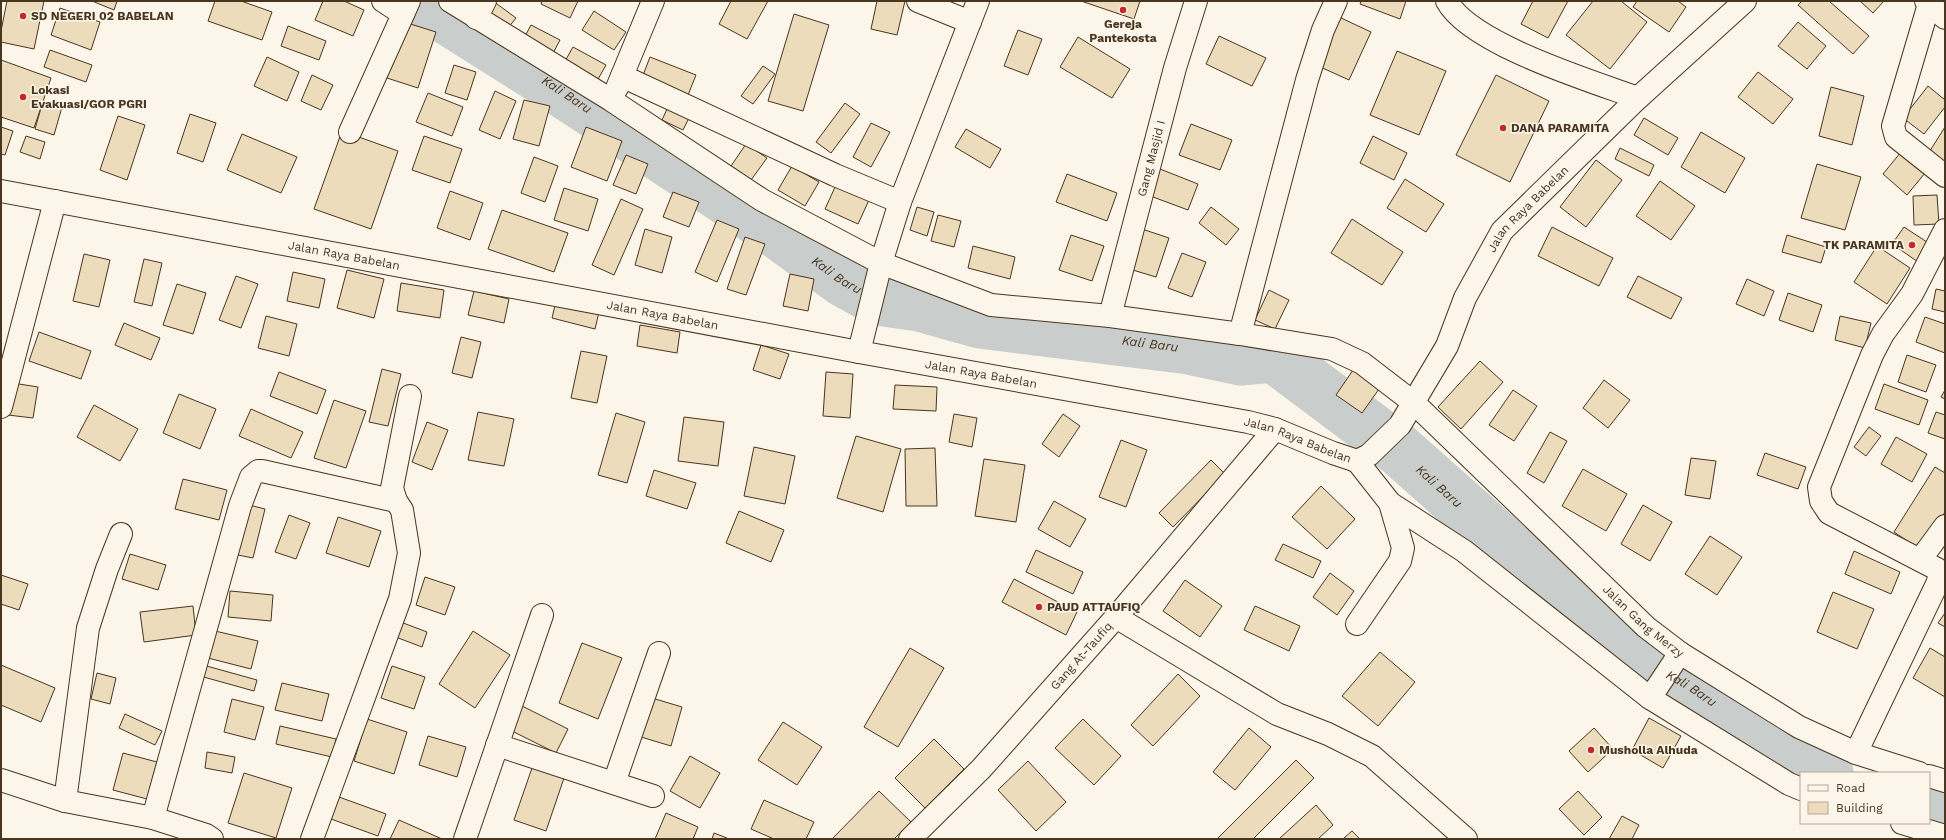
<svg xmlns="http://www.w3.org/2000/svg" width="1946" height="840" font-family="'Work Sans',sans-serif">
<style>
.lines{fill:none;stroke-linecap:round;stroke-linejoin:round}
.river{stroke:#c9cecd;stroke-width:53}
.building{fill:#ecdcbc;stroke:#4a3520}
.minor-casing{stroke:#4a3520;stroke-width:24}
.primary-casing{stroke:#4a3520;stroke-width:24}
.minor{stroke:#fbf6e9;stroke-width:22}
.primary{stroke:#fbf6e9;stroke-width:22}
.poi-dot{fill:#c62828;stroke:#fbf6e9;stroke-width:1.5}
.labels{text-anchor:middle;stroke-width:3;stroke-linejoin:round;paint-order:stroke}
.poi-label{font-size:12px;font-weight:bold;fill:#4a3520;stroke:#fbf6e9;text-anchor:start}
.street-label{font-size:12px;fill:#4a3520;stroke:#fbf6e9}
.water-label{font-size:13px;font-style:italic;fill:#4a3520;stroke:#fbf6e9}
</style>
<rect width="100%" height="100%" fill="#fbf6e9"/>
<g class="lines">
<g class="river">
<path id="s1" d="M420,1L552,84L777,232L843,280L877,299L919,305L980,322L1189,348L1241,359L1274,356L1398,449L1594,623L1642,659L1691,686L1728,712L1792,764L1827,773"/>
<polyline points="1929,799 1945,804"/>
</g>
</g>
<g class="building">
<polygon points="7,1 44,1 34,49 1,42 1,31"/>
<polygon points="92,1 117,1 114,10"/>
<polygon points="215,1 241,1 272,12 262,40 208,21"/>
<polygon points="323,1 344,1 364,10 353,36 315,20"/>
<polygon points="493,1 516,18 504,33 482,16"/>
<polygon points="542,1 578,1 570,18 541,4"/>
<polygon points="731,1 768,1 747,39 719,24"/>
<polygon points="877,1 905,1 897,35 871,29"/>
<polygon points="1081,1 1140,1 1134,19"/>
<polygon points="1361,1 1406,1 1400,19 1360,4"/>
<polygon points="1533,1 1568,1 1548,38 1521,24"/>
<polygon points="1593,1 1621,1 1647,22 1610,69 1566,35"/>
<polygon points="1637,1 1678,1 1686,7 1669,32 1633,7"/>
<polygon points="1802,1 1829,1 1869,36 1853,54 1798,5"/>
<polygon points="1860,1 1884,1 1873,13"/>
<polygon points="60,8 100,22 91,50 51,35"/>
<polygon points="594,11 626,32 614,50 582,30"/>
<polygon points="794,14 829,25 803,111 768,101"/>
<polygon points="1339,17 1371,32 1349,80 1316,65"/>
<polygon points="404,22 436,32 418,88 387,78"/>
<polygon points="1798,22 1826,46 1807,69 1778,46"/>
<polygon points="531,25 560,40 551,57 522,42"/>
<polygon points="288,26 326,41 319,60 281,46"/>
<polygon points="1018,30 1042,39 1028,75 1004,66"/>
<polygon points="1219,36 1266,58 1252,86 1206,64"/>
<polygon points="1078,37 1130,69 1112,98 1060,67"/>
<polygon points="573,47 606,65 597,81 564,63"/>
<polygon points="50,50 92,65 86,82 44,67"/>
<polygon points="1397,51 1446,71 1419,135 1370,115"/>
<polygon points="267,57 299,72 287,101 254,86"/>
<polygon points="650,57 696,75 688,95 642,78"/>
<polygon points="1,60 51,78 34,128 1,117"/>
<polygon points="454,65 476,72 467,100 445,93"/>
<polygon points="763,66 775,74 753,104 741,96"/>
<polygon points="1758,72 1793,99 1773,124 1738,97"/>
<polygon points="312,75 333,85 321,110 301,101"/>
<polygon points="1496,75 1549,101 1510,182 1456,155"/>
<polygon points="1928,86 1945,100 1945,107 1924,134 1903,118"/>
<polygon points="1831,87 1864,96 1852,145 1819,136"/>
<polygon points="495,91 516,101 500,139 479,130"/>
<polygon points="428,93 463,107 452,136 416,122"/>
<polygon points="524,100 550,106 539,146 513,139"/>
<polygon points="43,101 62,107 54,135 35,129"/>
<polygon points="845,103 860,114 831,153 816,142"/>
<polygon points="667,109 689,118 683,130 662,120"/>
<polygon points="190,114 216,123 203,162 177,153"/>
<polygon points="118,116 145,125 127,180 100,170"/>
<polygon points="1644,118 1678,138 1668,155 1634,135"/>
<polygon points="871,123 890,132 871,167 853,157"/>
<polygon points="1191,124 1232,140 1220,170 1179,155"/>
<polygon points="1,127 13,131 5,155 1,154"/>
<polygon points="586,127 622,141 607,181 571,167"/>
<polygon points="1945,127 1945,165 1928,154"/>
<polygon points="966,129 1001,149 990,168 955,147"/>
<polygon points="342,131 398,151 371,229 314,209"/>
<polygon points="1701,132 1745,158 1725,193 1681,167"/>
<polygon points="242,134 297,157 281,193 227,170"/>
<polygon points="26,136 45,142 40,159 20,152"/>
<polygon points="424,136 462,149 450,183 412,170"/>
<polygon points="1373,136 1407,153 1394,180 1360,163"/>
<polygon points="746,144 767,158 751,180 731,166"/>
<polygon points="1620,148 1654,165 1649,176 1615,159"/>
<polygon points="1901,152 1925,173 1907,195 1883,174"/>
<polygon points="626,155 648,164 636,194 613,185"/>
<polygon points="534,157 558,166 545,202 521,193"/>
<polygon points="1596,160 1622,180 1586,227 1560,207"/>
<polygon points="1817,164 1861,177 1845,230 1801,218"/>
<polygon points="792,166 819,182 805,206 778,190"/>
<polygon points="1155,167 1198,184 1188,210 1145,194"/>
<polygon points="1067,174 1117,193 1107,221 1056,202"/>
<polygon points="1405,179 1444,204 1426,232 1387,208"/>
<polygon points="1660,181 1695,206 1671,240 1636,216"/>
<polygon points="836,185 869,200 858,224 825,209"/>
<polygon points="564,188 598,199 588,231 554,220"/>
<polygon points="450,191 483,203 470,240 437,228"/>
<polygon points="673,192 699,202 689,227 663,217"/>
<polygon points="1937,195 1939,224 1914,225 1913,196"/>
<polygon points="621,199 643,209 614,275 592,265"/>
<polygon points="917,207 934,212 927,236 910,230"/>
<polygon points="1211,207 1239,229 1226,245 1199,223"/>
<polygon points="502,210 568,233 554,272 488,249"/>
<polygon points="938,215 961,221 954,247 931,241"/>
<polygon points="1352,219 1403,252 1382,285 1331,253"/>
<polygon points="717,220 739,229 717,282 695,272"/>
<polygon points="1552,227 1613,258 1599,286 1538,256"/>
<polygon points="1904,227 1933,246 1921,264 1892,244"/>
<polygon points="1139,228 1169,238 1156,277 1126,268"/>
<polygon points="645,229 672,237 662,273 635,265"/>
<polygon points="1071,235 1104,246 1092,281 1059,270"/>
<polygon points="1787,235 1826,247 1821,263 1782,252"/>
<polygon points="745,237 765,244 746,295 727,289"/>
<polygon points="973,246 1015,257 1010,279 968,268"/>
<polygon points="1877,246 1910,268 1887,304 1854,282"/>
<polygon points="1182,253 1206,262 1192,297 1168,288"/>
<polygon points="84,254 110,260 99,307 73,301"/>
<polygon points="144,259 162,263 152,306 134,302"/>
<polygon points="347,270 384,279 374,318 337,308"/>
<polygon points="293,272 325,279 319,308 287,301"/>
<polygon points="790,274 814,279 808,311 783,306"/>
<polygon points="236,276 258,284 241,328 219,320"/>
<polygon points="1638,276 1682,298 1671,319 1627,297"/>
<polygon points="1747,279 1774,291 1764,316 1736,304"/>
<polygon points="401,283 444,290 440,318 397,311"/>
<polygon points="177,284 206,293 193,334 163,325"/>
<polygon points="1936,289 1945,291 1945,312 1932,309"/>
<polygon points="1269,290 1289,300 1275,329 1255,320"/>
<polygon points="474,291 509,299 504,323 468,315"/>
<polygon points="1788,293 1822,305 1813,332 1779,320"/>
<polygon points="556,301 599,312 595,329 552,318"/>
<polygon points="266,316 297,324 289,356 258,348"/>
<polygon points="1840,316 1871,323 1865,348 1835,340"/>
<polygon points="1925,317 1945,324 1945,353 1916,342"/>
<polygon points="124,323 160,338 151,360 115,345"/>
<polygon points="640,325 680,332 677,353 637,346"/>
<polygon points="39,332 91,351 81,379 29,361"/>
<polygon points="461,337 481,342 472,378 452,373"/>
<polygon points="761,345 789,354 780,379 753,370"/>
<polygon points="581,351 607,356 597,403 571,398"/>
<polygon points="1907,355 1936,365 1926,392 1898,382"/>
<polygon points="1480,361 1503,382 1461,429 1438,407"/>
<polygon points="382,369 401,374 388,426 369,422"/>
<polygon points="1353,370 1379,389 1362,413 1336,395"/>
<polygon points="279,372 326,390 317,414 270,396"/>
<polygon points="826,372 853,374 850,418 823,416"/>
<polygon points="1604,380 1630,400 1608,428 1583,408"/>
<polygon points="13,383 38,387 33,418 8,415"/>
<polygon points="1884,384 1928,400 1919,425 1875,409"/>
<polygon points="895,385 937,387 936,411 893,409"/>
<polygon points="1513,390 1537,406 1514,441 1489,425"/>
<polygon points="1945,390 1945,399 1941,397"/>
<polygon points="179,394 216,409 200,449 163,433"/>
<polygon points="334,400 366,411 346,468 314,458"/>
<polygon points="94,405 138,429 120,461 77,437"/>
<polygon points="251,409 303,432 291,458 239,436"/>
<polygon points="478,412 514,419 504,466 468,460"/>
<polygon points="1936,412 1945,415 1945,439 1928,433"/>
<polygon points="616,413 645,422 627,483 598,475"/>
<polygon points="954,414 977,418 972,447 949,442"/>
<polygon points="1063,414 1080,426 1059,457 1042,444"/>
<polygon points="684,417 724,422 718,466 678,461"/>
<polygon points="427,422 448,430 432,470 412,462"/>
<polygon points="1869,427 1881,436 1866,456 1854,447"/>
<polygon points="1550,432 1567,441 1544,483 1527,473"/>
<polygon points="856,436 901,449 883,512 837,498"/>
<polygon points="1896,437 1927,454 1912,482 1881,464"/>
<polygon points="1121,440 1147,450 1126,507 1099,497"/>
<polygon points="754,447 795,456 785,504 744,496"/>
<polygon points="935,448 937,506 906,506 905,449"/>
<polygon points="1765,453 1806,467 1798,489 1757,475"/>
<polygon points="1691,458 1716,461 1710,499 1685,495"/>
<polygon points="984,459 1025,465 1016,522 975,516"/>
<polygon points="1211,460 1225,474 1173,527 1159,513"/>
<polygon points="1935,467 1945,473 1945,512 1921,550 1894,532"/>
<polygon points="1583,469 1627,494 1606,531 1562,506"/>
<polygon points="654,470 696,483 687,509 646,496"/>
<polygon points="183,479 227,490 219,520 175,509"/>
<polygon points="1321,486 1355,519 1327,549 1292,517"/>
<polygon points="1054,501 1086,519 1070,547 1038,529"/>
<polygon points="245,504 265,509 253,558 233,554"/>
<polygon points="1643,505 1672,522 1650,561 1621,544"/>
<polygon points="739,511 784,530 771,562 726,543"/>
<polygon points="289,515 310,523 296,559 275,552"/>
<polygon points="338,517 381,531 369,567 326,553"/>
<polygon points="1710,536 1742,557 1717,595 1685,574"/>
<polygon points="1283,544 1321,561 1313,578 1275,560"/>
<polygon points="1036,550 1083,572 1073,594 1026,572"/>
<polygon points="1854,551 1900,572 1891,594 1845,574"/>
<polygon points="130,554 166,565 158,590 122,579"/>
<polygon points="1330,573 1354,591 1337,615 1313,597"/>
<polygon points="1,575 28,584 19,610 1,604"/>
<polygon points="425,577 455,587 445,615 416,605"/>
<polygon points="1014,579 1077,612 1066,635 1002,602"/>
<polygon points="1185,580 1222,606 1200,637 1163,611"/>
<polygon points="230,591 273,595 271,621 228,617"/>
<polygon points="1833,592 1874,609 1857,649 1817,632"/>
<polygon points="193,606 196,635 144,642 140,612"/>
<polygon points="1255,606 1300,626 1289,651 1244,630"/>
<polygon points="1945,613 1945,627 1938,623"/>
<polygon points="398,621 427,632 422,647 393,636"/>
<polygon points="215,631 258,641 251,669 208,658"/>
<polygon points="473,631 510,655 475,708 439,684"/>
<polygon points="582,643 622,658 598,719 559,703"/>
<polygon points="910,648 944,668 898,747 864,727"/>
<polygon points="1930,648 1945,657 1945,697 1913,678"/>
<polygon points="1380,652 1415,682 1378,726 1342,696"/>
<polygon points="1,665 55,688 41,722 1,705"/>
<polygon points="203,665 257,680 254,691 200,676"/>
<polygon points="392,666 425,677 414,709 381,698"/>
<polygon points="97,673 116,678 110,704 91,699"/>
<polygon points="1178,674 1200,696 1153,746 1131,725"/>
<polygon points="282,683 329,694 322,721 275,710"/>
<polygon points="652,698 682,707 671,746 641,737"/>
<polygon points="232,699 264,707 255,740 224,732"/>
<polygon points="518,704 568,729 556,753 506,728"/>
<polygon points="125,714 162,731 155,745 119,728"/>
<polygon points="1649,718 1681,736 1663,768 1632,750"/>
<polygon points="367,719 407,732 394,774 354,761"/>
<polygon points="1083,719 1121,756 1094,785 1055,748"/>
<polygon points="783,722 822,747 797,785 758,760"/>
<polygon points="280,726 336,739 332,757 276,744"/>
<polygon points="1249,728 1271,747 1235,790 1213,772"/>
<polygon points="1594,728 1613,749 1588,772 1569,751"/>
<polygon points="428,736 466,747 457,777 419,765"/>
<polygon points="934,739 964,769 925,808 895,778"/>
<polygon points="207,752 235,757 232,773 205,768"/>
<polygon points="123,753 157,762 147,799 113,790"/>
<polygon points="690,756 720,773 700,808 670,791"/>
<polygon points="1296,760 1314,778 1253,839 1217,839"/>
<polygon points="1028,761 1066,802 1036,831 998,790"/>
<polygon points="533,765 565,775 546,831 514,820"/>
<polygon points="244,773 292,788 276,838 228,823"/>
<polygon points="879,791 911,822 894,839 834,839 833,838"/>
<polygon points="1578,791 1602,817 1584,835 1559,809"/>
<polygon points="339,797 386,814 378,836 331,819"/>
<polygon points="764,800 814,822 806,839 774,839 751,829"/>
<polygon points="1316,805 1333,825 1318,839 1279,839"/>
<polygon points="666,813 698,827 693,839 655,839"/>
<polygon points="1622,816 1639,825 1632,839 1609,839"/>
<polygon points="399,820 442,839 390,839"/>
<polygon points="1352,831 1360,839 1343,839"/>
<polygon points="714,833 727,838 727,839 712,839"/>
</g>
<g class="lines">
<defs>
<g id="minor">
<polyline points="383,1 403,14"/>
<path id="s2" d="M450,1L611,100L762,200L881,263L991,305L1110,316L1240,334L1332,349L1362,363L1414,403L1646,627L1680,653L1799,727L1856,753L1919,773"/>
<polyline points="918,1 970,22"/>
<path d="M1447,1C1470,44 1591,81 1638,98"/>
<polyline points="1926,1 1929,4 1893,126 1896,137 1945,176"/>
<polyline points="1929,4 1945,18"/>
<polyline points="476,18 485,1"/>
<polyline points="622,76 835,175 900,202"/>
<polyline points="617,88 653,1"/>
<polyline points="350,132 409,1"/>
<path id="s3" d="M1110,316L1175,68L1196,1"/>
<polyline points="1240,334 1307,80 1323,30 1336,1"/>
<polyline points="859,352 881,263 900,202 978,1"/>
<polyline points="1,407 55,201"/>
<polyline points="1357,461 1390,503 1464,551 1650,698"/>
<polyline points="1920,560 1945,526"/>
<polyline points="1116,617 1277,714 1328,734 1372,756 1466,839"/>
<polyline points="1357,624 1400,561 1403,548 1390,503"/>
<polyline points="1680,653 1650,698 1789,784 1801,789"/>
<polyline points="497,745 653,796"/>
<polyline points="1856,753 1937,584 1940,575 1937,569 1829,513 1821,501 1819,487 1872,355 1883,334 1912,294 1945,230"/>
<polyline points="1929,776 1945,781"/>
<polyline points="1,780 65,801 153,818 206,835 212,839"/>
<polyline points="614,783 659,653"/>
<polyline points="65,801 88,628 107,569 121,534"/>
<polyline points="153,818 240,506 251,477 258,471 262,471 396,501"/>
<polyline points="1902,823 1945,836"/>
<polyline points="312,839 400,599 409,553 402,510 396,501 392,488 410,396"/>
<polyline points="465,839 542,615"/>
<path id="s4" d="M910,839L981,769L1116,617L1275,429"/>
</g>
<g id="primary">
<path id="s5" d="M1,191L859,352L1248,422L1275,429L1333,453L1357,461L1369,455L1400,425L1447,346L1465,298L1502,231L1638,98L1745,1"/>
</g>
</defs>
<use href="#minor" class="minor-casing"/>
<use href="#primary" class="primary-casing"/>
<use href="#minor" class="minor"/>
<use href="#primary" class="primary"/>
</g>
<g class="poi-dot">
<circle cx="1123" cy="10" r="4"/>
<circle cx="23" cy="16" r="4"/>
<circle cx="23" cy="97" r="4"/>
<circle cx="1503" cy="128" r="4"/>
<circle cx="1912" cy="245" r="4"/>
<circle cx="1039" cy="607" r="4"/>
<circle cx="1591" cy="750" r="4"/>
</g>
<g class="labels">
<g class="poi-label">
<text x="31" y="20">SD NEGERI 02 BABELAN</text>
<text x="1123" y="28" text-anchor="middle">Gereja<tspan x="1123" dy="14">Pantekosta</tspan></text>
<text x="31" y="94">Lokasi<tspan x="31" dy="14">Evakuasi/GOR PGRI</tspan></text>
<text x="1511" y="132">DANA PARAMITA</text>
<text x="1904" y="249" text-anchor="end">TK PARAMITA</text>
<text x="1047" y="611">PAUD ATTAUFIQ</text>
<text x="1599" y="754">Musholla Alhuda</text>
</g>
<g class="street-label">
<text dy="4" stroke="none"><textPath href="#s3" startOffset="163">Gang Masjid I</textPath></text>
<text dy="4" stroke="none"><textPath href="#s5" startOffset="1694">Jalan Raya Babelan</textPath></text>
<text dy="4" stroke="none"><textPath href="#s5" startOffset="349">Jalan Raya Babelan</textPath></text>
<text dy="4" stroke="none"><textPath href="#s5" startOffset="673">Jalan Raya Babelan</textPath></text>
<text dy="4" stroke="none"><textPath href="#s5" startOffset="997">Jalan Raya Babelan</textPath></text>
<text dy="4" stroke="none"><textPath href="#s5" startOffset="1321">Jalan Raya Babelan</textPath></text>
<text dy="4" stroke="none"><textPath href="#s2" startOffset="1382">Jalan Gang Merzy</textPath></text>
<text dy="4" stroke="none"><textPath href="#s4" startOffset="251">Gang At-Taufiq</textPath></text>
</g>
<g class="water-label">
<text dy="5" stroke="none"><textPath href="#s1" startOffset="174">Kali Baru</textPath></text>
<text dy="5" stroke="none"><textPath href="#s1" startOffset="499">Kali Baru</textPath></text>
<text dy="5" stroke="none"><textPath href="#s1" startOffset="823">Kali Baru</textPath></text>
<text dy="5" stroke="none"><textPath href="#s1" startOffset="1159">Kali Baru</textPath></text>
<text dy="5" stroke="none"><textPath href="#s1" startOffset="1483">Kali Baru</textPath></text>
</g>
</g>
<rect width="1946" height="840" fill="none" stroke="#4a3520" stroke-width="4"/>
<rect x="1800" y="772" width="130" height="52" fill="#fbf6e9" stroke="#b4a999"/>
<rect x="1808" y="785" width="20" height="6" fill="#fbf6e9" stroke="#b4a999"/>
<text x="1836" y="792" font-size="12" fill="#4a3520">Road</text>
<rect x="1808" y="802" width="20" height="12" fill="#ecdcbc" stroke="#b4a999"/>
<text x="1836" y="812" font-size="12" fill="#4a3520">Building</text>
</svg>
